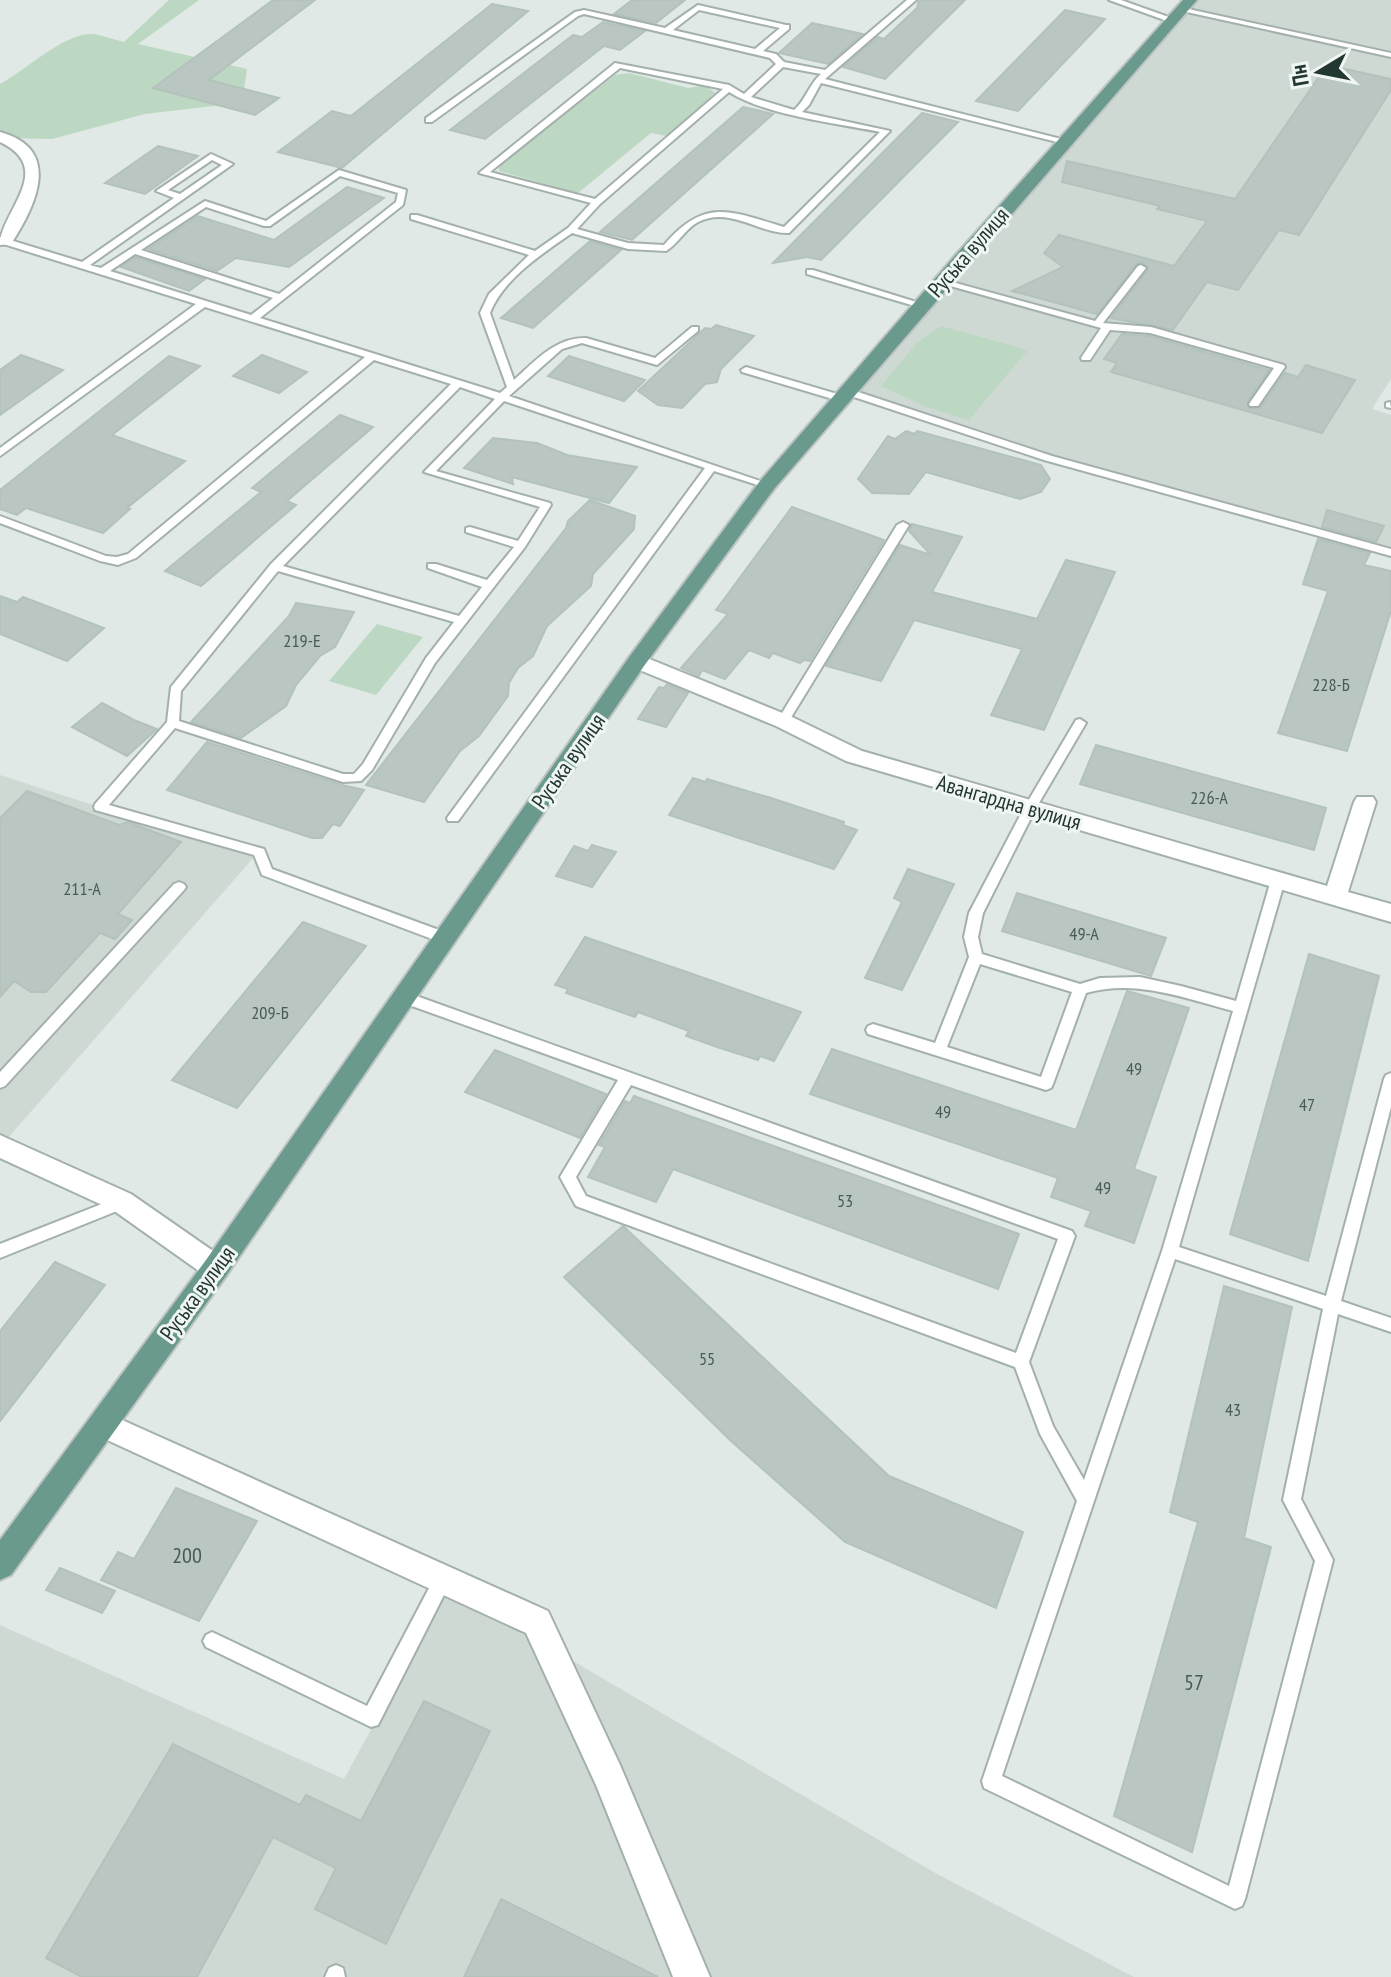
<svg xmlns="http://www.w3.org/2000/svg" width="1391" height="1977" font-family="'PT Sans Narrow',sans-serif">
<style>
.built{fill:#cfd9d4}
.green{fill:#bcd8c3}
.building{fill:#b9c6c1;stroke:#b4c2bc;stroke-width:2}
.lines{fill:none;stroke-linecap:round;stroke-linejoin:round}
.service-casing{stroke:#a4b0ac;stroke-width:4}
.minor-casing{stroke:#a4b0ac;stroke-width:4}
.primary-casing{stroke:#bdc3c2;stroke-width:4}
.service{fill:#fff;fill-rule:evenodd}
.minor{fill:#fff;fill-rule:evenodd}
.primary{fill:#6a998d;fill-rule:evenodd}
.labels{text-anchor:middle;stroke-width:6;stroke-linejoin:round;paint-order:stroke}
.number-label{font-size:18px;fill:#485b56}
.street-label{font-size:22px;fill:#233732;stroke:#f0f6f3}
.near-number-label{font-size:22px;fill:#485b56}
</style>
<rect width="100%" height="100%" fill="#e0e9e5"/>
<g class="built">
<polygon points="1189,0 1391,0 1391,379 1372,409 1391,415 1391,550 1197,501 846,390"/>
<polygon points="0,775 254,857 0,1147"/>
<polygon points="448,1588 937,1874 1134,1977 0,1977 0,1625 344,1779"/>
</g>
<g class="green">
<path d="M169,0H199L138,44L247,69L244,90L221,105L145,114L52,139L0,138V84C26,70 65,32 93,34C103,35 114,40 124,42Z"/>
<polygon points="629,73 688,88 706,85 715,93 667,136 651,133 578,193 499,171 499,166 615,75"/>
<polygon points="941,326 1028,350 969,420 926,407 881,386 917,343"/>
<polygon points="377,624 423,637 376,695 329,681"/>
</g>
<g class="building">
<polygon points="273,0 315,0 209,80 279,98 255,115 153,88"/>
<polygon points="632,0 685,0 656,23 614,14"/>
<polygon points="919,0 965,0 885,79 843,67 878,37 884,39 917,8"/>
<polygon points="492,4 528,11 342,168 278,152 332,111 351,116"/>
<polygon points="1065,10 1105,19 1018,111 976,101"/>
<polygon points="603,22 645,31 620,50 604,46 485,139 450,130 573,35 582,37"/>
<polygon points="812,23 863,34 828,64 779,53"/>
<polygon points="1327,65 1391,79 1391,90 1299,235 1279,230 1238,290 1207,282 1173,330 1111,318 1148,270 1143,262 1136,264 1097,314 1012,291 1063,267 1044,253 1059,235 1174,266 1207,221 1157,209 1160,206 1062,182 1067,161 1235,199"/>
<polygon points="743,107 773,114 632,240 600,232"/>
<polygon points="922,113 958,122 821,260 807,257 773,263"/>
<polygon points="158,146 198,156 145,194 105,183"/>
<polygon points="347,187 384,198 289,267 236,258 217,271 148,249 198,216 274,240"/>
<polygon points="590,241 621,250 533,328 501,318"/>
<polygon points="135,257 205,279 189,291 121,267"/>
<polygon points="716,325 754,336 721,369 717,382 705,384 682,408 658,405 638,391 705,328 711,329"/>
<polygon points="1122,334 1149,336 1269,370 1247,402 1250,409 1260,408 1285,373 1298,377 1306,365 1355,380 1322,433 1111,372 1117,363 1104,359"/>
<polygon points="21,355 63,370 0,415 0,370"/>
<polygon points="262,355 307,372 279,393 233,376"/>
<polygon points="169,356 200,366 112,435 185,461 127,508 130,509 103,533 26,508 17,515 0,509 0,490"/>
<polygon points="569,356 645,380 624,401 548,376"/>
<polygon points="340,415 373,427 287,501 296,505 201,586 165,571 261,492 252,488"/>
<polygon points="906,431 915,434 917,431 1041,465 1050,479 1041,492 1020,499 926,472 909,494 872,493 858,479 888,436 895,439"/>
<polygon points="493,438 537,443 567,455 637,467 609,503 512,477 513,484 464,468"/>
<polygon points="590,500 635,516 634,529 593,574 591,586 547,626 533,656 518,668 509,683 508,696 479,736 460,751 424,802 366,785 566,528 568,521"/>
<polygon points="792,507 884,540 810,661 804,660 800,663 773,653 769,658 749,650 725,679 702,670 699,676 681,668 728,614 716,610"/>
<polygon points="1327,510 1384,526 1376,542 1322,527"/>
<polygon points="912,524 962,537 932,592 1037,619 1066,560 1115,572 1044,730 991,715 1022,649 914,620 881,681 826,666 900,545 931,555 909,531"/>
<polygon points="1318,539 1370,553 1364,565 1391,571 1391,611 1347,751 1278,733 1328,591 1303,584"/>
<polygon points="0,596 17,602 23,597 104,628 67,661 0,634"/>
<polygon points="296,603 354,612 335,647 320,656 296,685 286,706 241,738 191,722 289,616"/>
<polygon points="667,684 688,693 666,727 638,719 659,687 664,688"/>
<polygon points="102,703 134,720 157,729 127,756 72,727"/>
<polygon points="207,742 342,785 364,790 340,826 333,824 322,838 312,838 167,790"/>
<polygon points="1096,745 1326,808 1314,850 1080,784"/>
<polygon points="693,778 706,782 707,779 771,798 844,822 843,825 857,830 834,869 669,815"/>
<polygon points="27,791 119,825 128,822 181,842 118,914 132,920 115,939 100,933 46,992 31,992 14,981 0,997 0,818"/>
<polygon points="592,845 616,852 592,887 556,876 574,846 588,851"/>
<polygon points="908,869 954,884 902,990 865,978 902,902 894,898"/>
<polygon points="1017,893 1166,938 1151,976 1002,931"/>
<polygon points="303,922 366,946 237,1108 172,1080"/>
<polygon points="585,937 704,978 801,1012 774,1061 760,1056 758,1060 717,1047 686,1036 689,1031 638,1012 635,1017 566,993 568,989 555,985"/>
<polygon points="1309,954 1379,976 1308,1261 1230,1234"/>
<polygon points="1127,991 1189,1008 1134,1169 1156,1177 1134,1243 1085,1226 1091,1211 1051,1197 1058,1178 810,1094 832,1049 1076,1130"/>
<polygon points="495,1050 606,1094 580,1138 465,1092"/>
<polygon points="634,1096 1019,1234 998,1289 673,1169 656,1202 588,1177 605,1147 599,1145 625,1101 630,1103"/>
<polygon points="623,1226 889,1476 1023,1532 996,1608 845,1542 731,1441 564,1277"/>
<polygon points="55,1262 105,1285 0,1421 0,1331"/>
<polygon points="1224,1286 1292,1307 1244,1538 1271,1547 1192,1852 1114,1816 1198,1522 1170,1512"/>
<polygon points="176,1488 257,1521 199,1621 101,1580 118,1552 134,1559"/>
<polygon points="60,1568 115,1591 102,1613 46,1590"/>
<polygon points="424,1701 490,1731 386,1944 315,1909 336,1868 273,1837 197,1977 82,1977 46,1958 173,1744 300,1805 306,1795 361,1821"/>
<polygon points="501,1899 658,1977 464,1977"/>
</g>
<g class="lines">
<defs>
<g id="service">
<path d="M907,0H916L825,79L1069,141V145L821,83L809,105L802,112L890,131L789,233C759,234 730,206 698,222C685,229 678,244 666,251L628,249L572,233C542,254 504,278 490,313L514,380C535,361 556,337 586,338L655,358L692,327H698V331L657,365L582,343L562,349L509,396L772,485L767,488L714,471L458,821H448L447,818L705,468L504,401L436,471L550,503L551,505L525,547L435,663L372,770L361,781L343,782L175,728L109,805L264,849L272,869L450,934L452,938L450,942H440L262,875L254,855L95,810L94,807L95,804L167,722L171,687L271,564L451,384L374,360L136,558L118,565L100,561L0,523V516L106,556L117,557L128,554L365,357L205,307L0,456V448L196,304L0,243V237L82,262L174,198L156,191L211,154L233,164L90,265L101,268L205,201L266,221L339,170L406,190L403,205L260,318L500,393L507,387L480,313L489,294L529,255L411,219V215H417L535,251L568,228L591,203L479,173L615,63L729,85L744,94L776,64L770,58L584,14L578,16L432,122H426V118L575,12L584,10L665,28L698,5L786,25H789V29L763,51L776,54L784,62L825,70ZM699,10L780,28L755,49L673,30ZM783,67L821,74C809,84 806,100 794,110L751,97ZM620,68L723,89L595,199L490,172ZM729,92C768,116 835,123 880,132L784,227C730,211 705,197 664,245L628,243L577,229L600,204ZM212,160L222,165L180,194L168,190ZM340,176L398,193L396,202L279,294L141,250L206,207L264,226H270ZM135,254L273,298L251,315L110,271ZM460,387L495,399L424,472L540,507L518,541L470,527L466,528V532L514,547L487,580L436,564H428V568L482,587L459,616L283,566ZM278,571L454,622L426,658L363,764L354,774H343L179,721L181,691Z"/>
<polygon points="1109,0 1121,0 1177,20 1170,22"/>
<polygon points="1179,7 1391,53 1391,57 1182,11 1179,11"/>
<polygon points="1141,265 1146,268 1103,323 1151,327 1284,365 1285,367 1258,406 1250,406 1249,404 1274,368 1150,333 1110,330 1090,360 1082,360 1081,358 1101,328 936,282 941,279 1095,321 1138,266"/>
<polygon points="807,270 813,270 926,305 918,307 807,274"/>
<polygon points="746,367 844,396 845,398 840,401 836,400 742,372 741,370"/>
<polygon points="846,388 1052,456 1391,549 1391,556 1044,460 842,393 841,391"/>
<polygon points="1390,402 1391,408 1386,407 1386,403"/>
<polygon points="903,522 909,525 787,724 779,724 777,721 779,718 897,525"/>
<path d="M1080,719L1086,723L1036,808L983,913L978,937L982,954L1080,984L1100,978L1140,977L1181,986L1236,1001L1271,880L1278,875L1285,880L1179,1247L1326,1296L1384,1079L1386,1075L1391,1073V1107L1341,1301L1391,1318V1332L1338,1314L1301,1499L1333,1560L1245,1899L1242,1906L1235,1909L984,1788L982,1781L1077,1501L1040,1434L1015,1367L576,1206L560,1177L618,1080L398,1001L396,997L398,993H408L1072,1231L1075,1236L1029,1362L1053,1426L1084,1480L1162,1251L1233,1011C1184,998 1136,979 1086,993L1053,1084L1051,1088L1046,1090L868,1034L866,1030L868,1026L873,1024L935,1043L969,957L964,937L969,913L1024,808L1076,720ZM980,964L1072,992L1041,1077L947,1047ZM631,1085L1058,1239L1016,1353L586,1196L576,1177ZM1175,1259L1323,1309L1283,1500L1315,1561L1229,1886L1002,1776Z"/>
<polygon points="179,882 184,884 186,887 184,890 5,1086 0,1088 0,1072 174,884"/>
<polygon points="122,1196 127,1197 130,1202 127,1207 0,1258 0,1244"/>
<polygon points="443,1570 449,1573 452,1579 449,1585 378,1725 371,1727 206,1647 203,1641 206,1635 212,1632 367,1706 437,1573"/>
<polygon points="336,1965 343,1968 345,1977 325,1977 329,1968"/>
</g>
<g id="minor">
<path d="M0,132C63,149 36,206 11,244L0,245C0,212 57,169 0,142Z"/>
<polygon points="637,654 790,716 862,751 1327,886 1354,802 1357,797 1373,797 1376,802 1348,892 1391,904 1391,922 846,761 776,726 630,666 627,661"/>
<polygon points="0,1135 131,1194 226,1260 229,1268 226,1276 216,1280 206,1276 113,1210 0,1158"/>
<polygon points="102,1411 548,1611 620,1765 710,1977 673,1977 596,1785 526,1633 92,1433 88,1424 92,1415"/>
</g>
<polygon id="primary" points="1183,0 1197,0 774,489 644,666 226,1276 11,1575 0,1580 0,1540 206,1260 630,656 760,481 953,258"/>
</defs>
<use href="#service" class="service-casing"/>
<use href="#minor" class="minor-casing"/>
<use href="#primary" class="primary-casing"/>
<use href="#service" class="service"/>
<use href="#minor" class="minor"/>
<use href="#primary" class="primary"/>
</g>
<g class="labels">
<g class="number-label">
<text x="302" y="647">219-Е</text>
<text x="1331" y="691">228-Б</text>
<text x="1209" y="804">226-А</text>
<text x="82" y="895">211-А</text>
<text x="1084" y="940">49-А</text>
<text x="270" y="1019">209-Б</text>
<text x="1134" y="1075">49</text>
<text x="1307" y="1111">47</text>
<text x="943" y="1118">49</text>
<text x="1103" y="1194">49</text>
<text x="845" y="1207">53</text>
<text x="707" y="1365">55</text>
<text x="1233" y="1416">43</text>
</g>
<g class="street-label">
<text transform="translate(968 252) rotate(-49)" y="8">Руська вулиця</text>
<text transform="translate(568 761) rotate(-55)" y="8">Руська вулиця</text>
<text transform="translate(1009 802) rotate(16)" y="8">Авангардна вулиця</text>
<text transform="translate(197 1293) rotate(-54)" y="8">Руська вулиця</text>
</g>
<g class="near-number-label">
<text x="187" y="1563">200</text>
<text x="1194" y="1690">57</text>
</g>
</g>
<g transform="translate(1319 72) rotate(260)" stroke="#f0f6f3" stroke-width="6" paint-order="stroke">
<path d="M0-6L14 30L0 20L-14 30Z" fill="#233732"/>
<text y="-12" font-size="22" font-weight="bold" text-anchor="middle" fill="#233732">Пн</text>
</g>
</svg>
